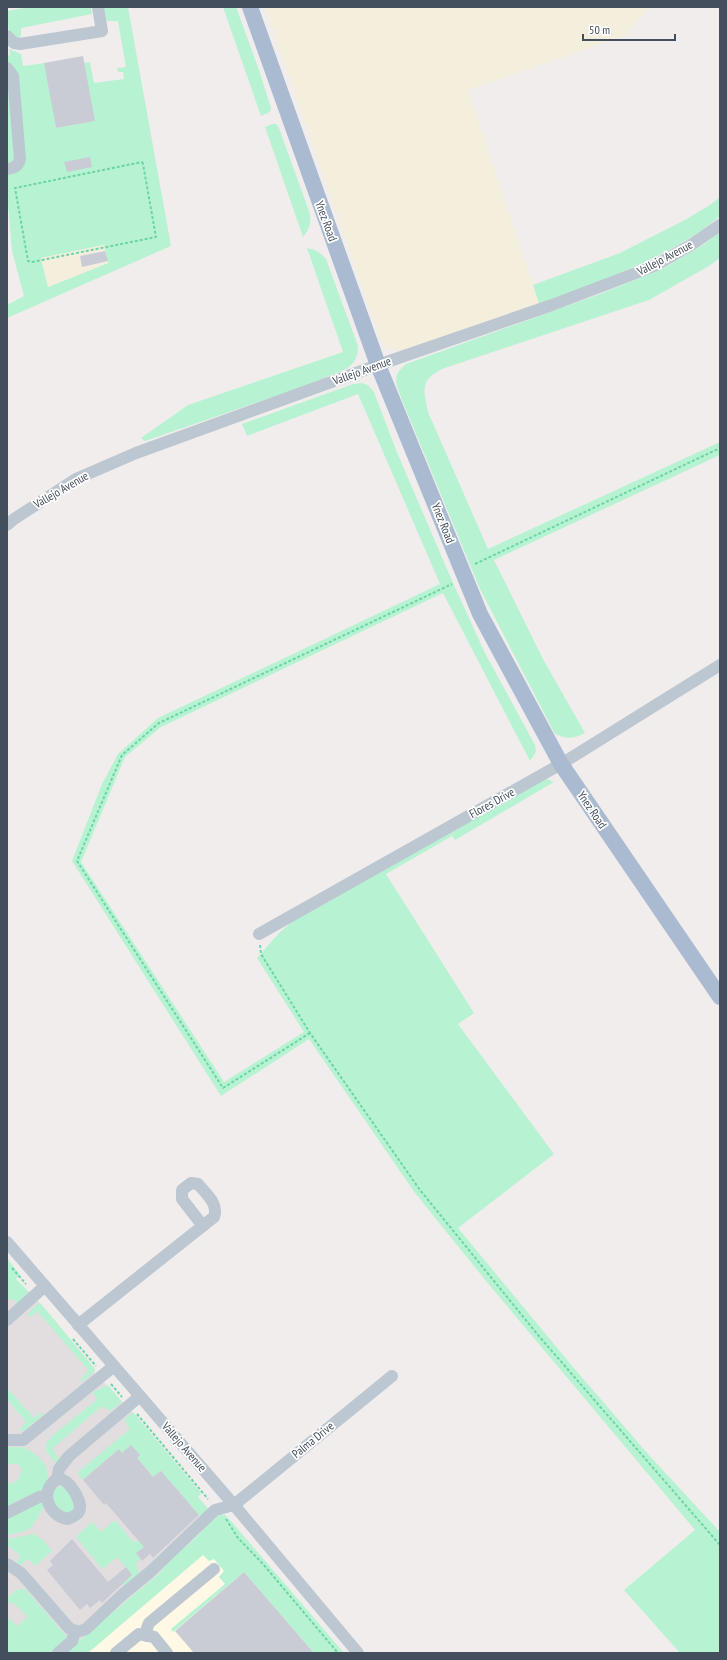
<svg xmlns="http://www.w3.org/2000/svg" width="727" height="1660" font-family="'PT Sans Narrow',sans-serif">
<style>
.commercial{fill:#fef8e4}
.education{fill:#e2dedf}
.green{fill:#b7f3d2;fill-rule:evenodd}
.sand{fill:#f4eedc}
.building{fill:#c9ccd4}
.lines{fill:none;stroke-linecap:round;stroke-linejoin:round}
.path{stroke:#6cd4a8;stroke-width:2;stroke-dasharray:3 2;stroke-linecap:butt}
.minor{stroke:#bcc7d1;stroke-width:12}
.major{stroke:#aabad0;stroke-width:16}
.labels{text-anchor:middle;stroke-width:3.5;stroke-linejoin:round;paint-order:stroke}
.street-label{font-size:12px;fill:#444f5d;stroke:#fff}
</style>
<rect width="100%" height="100%" fill="#f1eded"/>
<polygon class="commercial" points="225,1515 344,1653 64,1653 160,1573"/>
<polygon class="education" points="7,1286 28,1291 41,1304 95,1369 94,1372 133,1413 201,1493 198,1497 212,1513 206,1525 160,1573 64,1653 7,1653"/>
<g class="green">
<polygon points="30,7 91,7 92,14 21,28 21,35 19,38 14,37 9,32 7,11"/>
<path d="M104,7H128L171,246L7,318V305L24,296L12,251L7,191V55L10,56L9,49L21,54L23,66L45,63L56,128L94,121L84,63L90,62L94,83L124,79L123,72H118L117,68L126,67L118,21H107ZM104,245L108,263L48,287L41,258Z"/>
<polygon points="223,7 236,7 259,70 271,108 270,112 261,116"/>
<path d="M272,124H276L279,128L310,214C311,224 309,230 303,237L265,127Z"/>
<path d="M720,197V216C671,258 599,281 539,304L533,285L620,253L685,220L710,205Z"/>
<path d="M720,232V258L709,266L649,300L442,369C419,381 424,390 428,412L488,549L720,442V455L494,560L543,659L585,733C574,739 566,739 555,734L480,589L402,400C396,384 391,376 406,364L600,294L660,270L703,245Z"/>
<path d="M307,248C316,250 320,252 326,259L358,346C358,357 355,363 346,369L299,388L145,441L141,438L188,405L343,352Z"/>
<polygon points="362,383 368,385 374,392 396,450 453,583 485,653 535,745 536,752 530,761 443,593 161,727 125,757 81,862 224,1082 304,1032 257,958 279,933 294,920 539,781 547,779 554,782 455,840 452,836 386,874 474,1013 458,1024 554,1154 458,1228 573,1367 648,1454 720,1532 720,1653 680,1653 624,1590 695,1530 486,1281 415,1193 309,1039 221,1096 72,861 102,784 118,754 158,718 440,584 358,394 247,436 242,424 353,384"/>
<polygon points="7,1258 20,1275 16,1279 28,1291 28,1295 17,1303 13,1299 9,1299 7,1301"/>
<polygon points="38,1303 41,1304 95,1369 94,1372 82,1382 81,1378 89,1371 37,1311 31,1317 27,1315"/>
<polygon points="108,1385 122,1402 110,1411 102,1406 53,1448 53,1450 60,1460 56,1463 46,1451 46,1444 52,1436 95,1401 97,1399 92,1392"/>
<polygon points="7,1388 34,1418 41,1413 44,1414 24,1431 21,1431 20,1429 26,1422 7,1399"/>
<polygon points="133,1412 201,1493 198,1497 209,1510 202,1518 161,1471 154,1477 137,1458 140,1455 131,1445 122,1453 119,1449 83,1480 77,1473 130,1429 124,1420"/>
<path d="M7,1447C12,1448 21,1446 25,1448C40,1455 58,1474 42,1489C35,1495 31,1495 23,1498C17,1500 12,1504 7,1507V1479L10,1484L18,1480L22,1469L17,1464H7Z"/>
<polygon points="61,1486 66,1489 78,1510 62,1516 52,1498 55,1489"/>
<polygon points="40,1500 44,1500 44,1507 31,1528 25,1531 7,1535 7,1519"/>
<path d="M220,1514L225,1515L231,1521L344,1653H314L244,1572L173,1632L171,1629L225,1584L219,1577L224,1571L214,1559L209,1561L203,1555L88,1653H64L160,1573C167,1560 180,1552 191,1542C201,1533 209,1522 220,1514Z"/>
<polygon points="115,1520 134,1543 138,1540 144,1547 136,1553 140,1558 136,1564 139,1573 127,1584 123,1585 122,1584 132,1575 117,1557 102,1569 76,1537 92,1522 101,1532"/>
<polygon points="34,1534 44,1541 52,1551 35,1566 29,1560 26,1560 21,1565 18,1565 16,1564 20,1555 7,1545 7,1539"/>
<polygon points="23,1589 26,1590 66,1636 67,1638 50,1653 7,1653 7,1617 17,1626 28,1617 15,1604 8,1602 7,1599 16,1590"/>
</g>
<g class="sand">
<path d="M265,7H649L626,35L468,90L539,304L402,350C390,350 386,347 380,338Z"/>
<polygon points="104,245 105,251 80,256 82,267 108,261 108,263 48,287 41,258"/>
</g>
<g class="building">
<polygon points="83,56 95,121 56,128 44,63"/>
<polygon points="90,157 92,167 67,172 64,162"/>
<polygon points="105,251 108,261 82,267 80,256"/>
<polygon points="131,1445 140,1455 137,1458 153,1477 161,1471 199,1515 153,1558 150,1554 142,1561 136,1553 144,1547 106,1503 104,1505 83,1480 119,1449 122,1453"/>
<polygon points="72,1539 108,1582 126,1567 132,1575 102,1603 100,1600 90,1608 87,1604 80,1610 47,1570 53,1565 50,1561"/>
<polygon points="244,1572 314,1653 194,1653 175,1631"/>
</g>
<g class="lines">
<g class="path">
<polygon points="142,162 143,164 156,237 32,262 28,261 15,188"/>
<polyline points="475,564 720,448"/>
<polyline points="260,945 261,954 310,1033 420,1190 538,1335 720,1545"/>
<polyline points="310,1033 223,1088 77,861 122,755 159,723 452,584"/>
<polyline points="12,1268 26,1284"/>
<polyline points="73,1339 96,1366"/>
<polyline points="111,1384 122,1397"/>
<polyline points="137,1414 208,1499"/>
<polyline points="226,1519 238,1538 263,1564 338,1653"/>
</g>
<g class="minor">
<polyline points="7,36 14,43 20,44 102,31 98,7"/>
<path d="M7,68L13,76L20,159C18,166 15,168 7,169"/>
<polyline points="7,525 14,519 76,479 136,453 378,365 552,305 623,278 654,266 691,245 720,225"/>
<polyline points="259,934 561,764 720,665"/>
<polyline points="7,1242 234,1505 358,1653"/>
<polyline points="7,1320 45,1286"/>
<path d="M78,1325L214,1217C219,1204 206,1194 198,1184L191,1183L182,1190V1199L203,1226"/>
<polyline points="7,1440 23,1440 28,1436 114,1366"/>
<polyline points="57,1479 59,1469 69,1456 140,1396"/>
<path d="M57,1479C58,1479 62,1479 63,1480C71,1483 85,1505 78,1513C75,1516 70,1518 67,1519C48,1515 39,1491 57,1479Z"/>
<polyline points="7,1513 39,1497 47,1496"/>
<path d="M7,1564L21,1573L69,1628C76,1632 79,1632 86,1629L122,1595L150,1572L215,1510L234,1505L392,1376"/>
<polyline points="147,1636 147,1628 149,1623 214,1569"/>
<polyline points="58,1653 72,1641 75,1632"/>
<polyline points="116,1653 139,1634 154,1637 167,1653"/>
</g>
<polyline class="major" points="250,7 378,365 480,614 561,764 720,997"/>
</g>
<g class="labels">
<g class="street-label">
<text transform="translate(326 221) rotate(70)" y="4">Ynez Road</text>
<text transform="translate(665 258) rotate(-28)" y="4">Vallejo Avenue</text>
<text transform="translate(362 371) rotate(-20)" y="4">Vallejo Avenue</text>
<text transform="translate(61 490) rotate(-30)" y="4">Vallejo Avenue</text>
<text transform="translate(443 523) rotate(68)" y="4">Ynez Road</text>
<text transform="translate(492 803) rotate(-29)" y="4">Flores Drive</text>
<text transform="translate(592 810) rotate(56)" y="4">Ynez Road</text>
<text transform="translate(313 1440) rotate(-39)" y="4">Palma Drive</text>
<text transform="translate(184 1447) rotate(49)" y="4">Vallejo Avenue</text>
</g>
</g>
<rect width="727" height="1660" fill="none" stroke="#444f5d" stroke-width="16"/>
<path d="M583 34v6h92v-6" fill="none" stroke="#444f5d" stroke-width="2"/>
<text x="589" y="34" font-size="12" fill="#444f5d" stroke="#ffffff" stroke-width="3" paint-order="stroke">50 m</text>
</svg>
